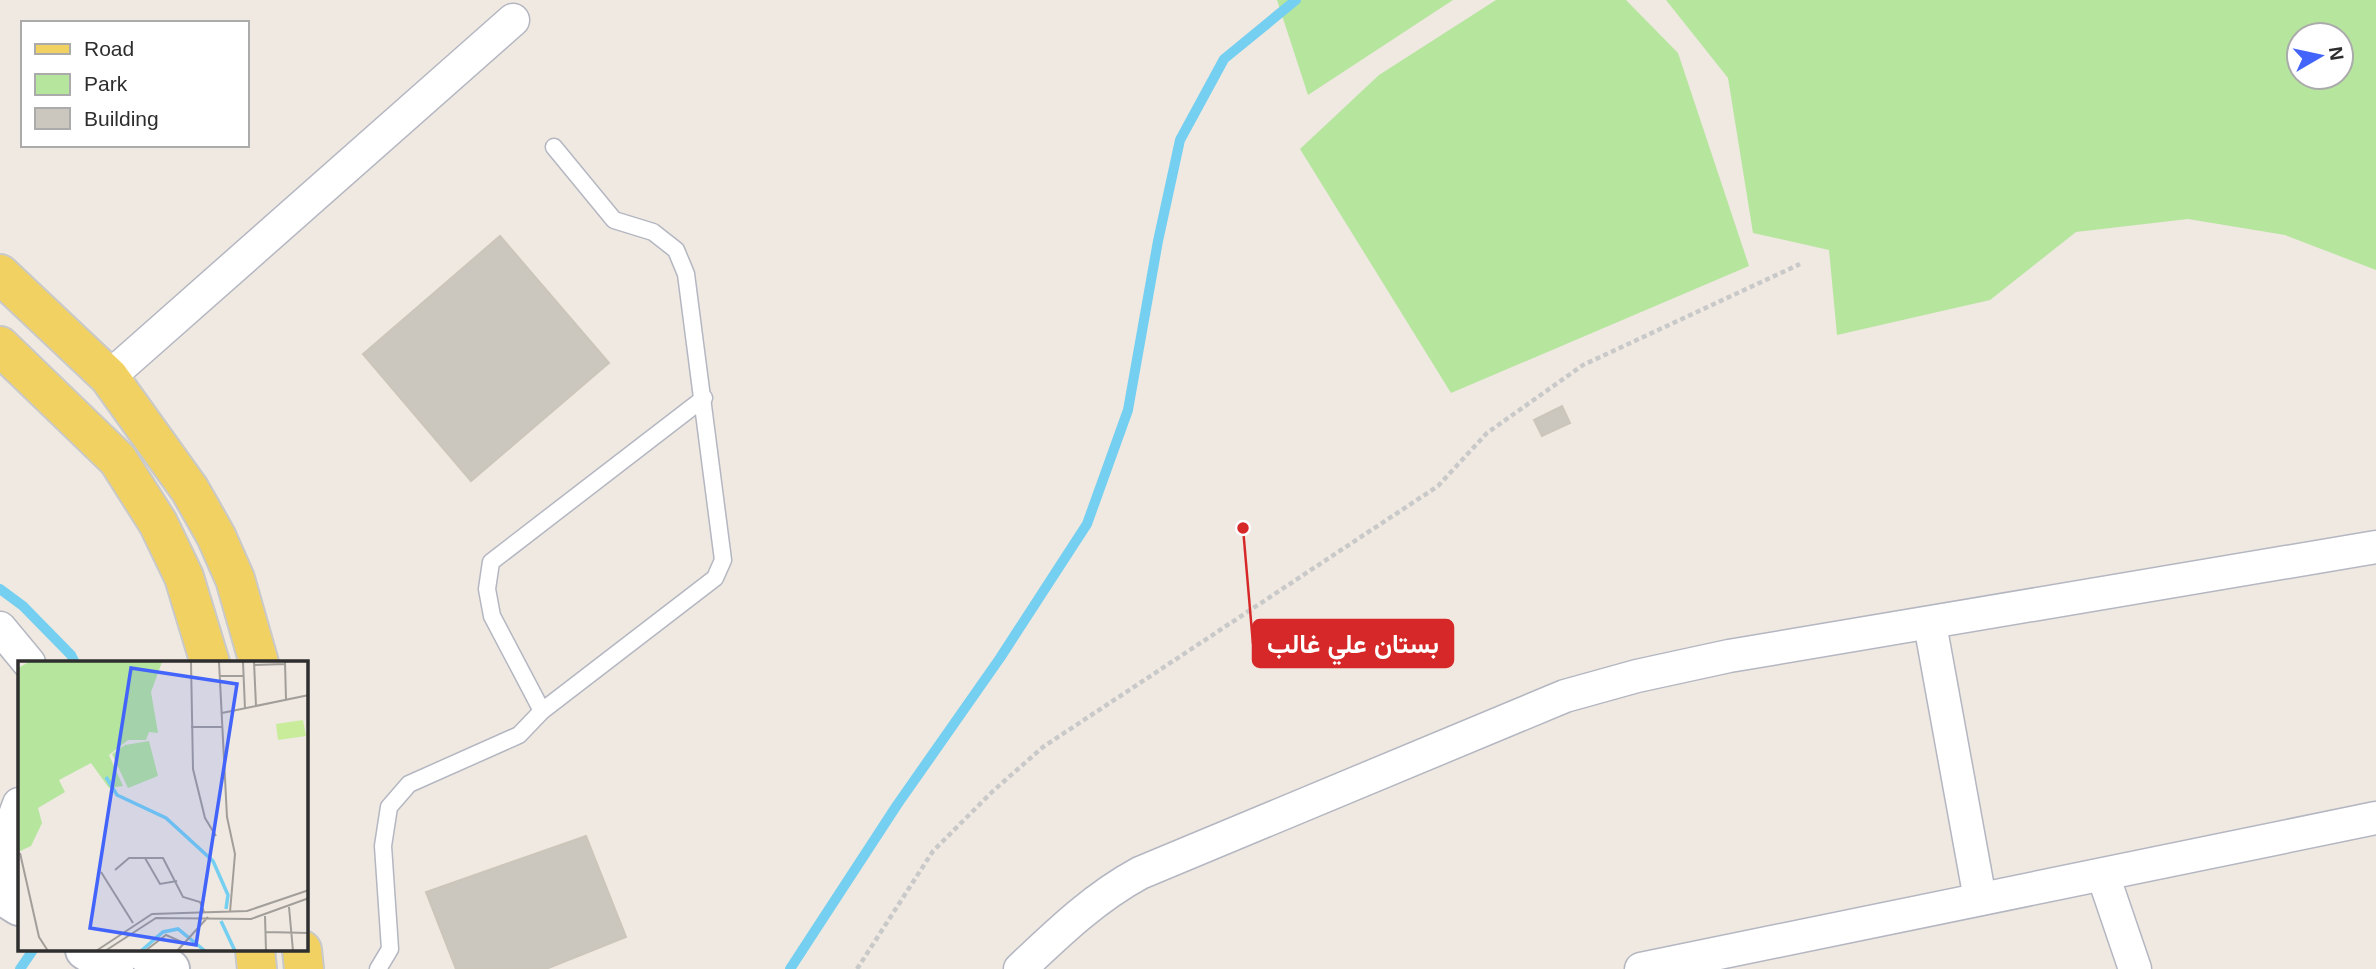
<svg xmlns="http://www.w3.org/2000/svg" width="2376" height="969" font-family="Helvetica,Vazirmatn,sans-serif">
<style>
.green{fill:#b6e59e;fill-rule:evenodd}
.lines{fill:none;stroke-linecap:round;stroke-linejoin:round}
.stream{stroke:#75cff0;stroke-width:10}
.building{fill:#cbc7bf;stroke:#cbc5ba;stroke-width:2}
.service-casing{stroke:#b4b7c1;stroke-width:19}
.minor-casing{stroke:#b4b7c1;stroke-width:35}
.secondary-casing{stroke:#b4b7c1;stroke-width:42}
.primary-casing{stroke:#c9c9c9;stroke-width:42}
.path{stroke:#c9c9c9;stroke-width:4.5;stroke-dasharray:5 3.5;stroke-linecap:butt}
.service{stroke:#fff;stroke-width:16}
.minor{stroke:#fff;stroke-width:32}
.secondary{stroke:#fff;stroke-width:38}
.primary{stroke:#f2d163;stroke-width:38}
.inset-river{fill:none;stroke:#75cff0;stroke-width:3.5}
.inset-road{fill:none;stroke:#a29e99;stroke-width:2}
.view{fill:#4264fb;fill-opacity:0.15;stroke:#4264fb;stroke-width:3.5}
.inset-edge{fill:none;stroke:#2e2e2e;stroke-width:3.5}
.leader{fill:none;stroke:#d62828;stroke-width:2.5}
.callout-dot{fill:#d62828;stroke:#fff;stroke-width:2.5}
.callout{fill:#d62828;stroke:#d62828;stroke-width:2.5}
.callout-label{font-size:26px;text-anchor:middle;font-weight:bold;fill:#fff}
</style>
<rect width="100%" height="100%" fill="#efe9e1"/>
<g class="green">
<polygon points="1277,0 1453,0 1308,95"/>
<polygon points="1496,0 1626,0 1678,53 1749,266 1451,393 1300,149 1379,75"/>
<path d="M1666,0H2376V270L2285,235L2188,219L2076,232L1990,300L1837,335L1829,250L1753,233L1728,78ZM2341,35V77H2299V35Z"/>
</g>
<g class="lines">
<g class="stream">
<polyline points="0,589 23,606 71,655 75,663"/>
<polyline points="20,969 33,950"/>
<polyline points="790,969 897,805 1000,658 1087,524 1128,410 1158,241 1180,140 1224,59 1296,0"/>
</g>
</g>
<g class="building">
<polygon points="500,236 609,363 471,481 363,354"/>
<polygon points="1562,406 1570,423 1542,436 1534,420"/>
<polygon points="586,836 626,937 546,969 456,969 426,892"/>
</g>
<g class="lines">
<defs>
<g id="service">
<polyline points="542,711 492,616 487,589 491,562 704,398"/>
<polyline points="378,969 390,949 383,846 389,807 409,784 519,735 542,711 715,578 723,560 686,274 676,250 653,232 614,220 554,147"/>
</g>
<g id="minor">
<polyline points="109,377 513,20"/>
<polyline points="1930,624 1980,899"/>
<polyline points="0,628 29,663"/>
<polyline points="0,855 19,804"/>
<polyline points="2103,875 2135,969"/>
<path d="M1020,969C1058,933 1094,898 1140,873L1565,696L1637,676L1729,656L2376,547"/>
<polyline points="1641,969 2376,818"/>
</g>
<g id="secondary">
<polyline points="0,860 19,872"/>
<polyline points="0,894 19,906"/>
<polyline points="85,950 114,969"/>
<polyline points="141,950 170,969"/>
</g>
<g id="primary">
<polyline points="0,274 109,377 190,490 216,536 235,579 259,663"/>
<polyline points="0,346 118,460 158,523 184,577 210,663"/>
<polyline points="255,950 257,969"/>
<polyline points="302,950 304,969"/>
</g>
</defs>
<use href="#service" class="service-casing"/>
<use href="#minor" class="minor-casing"/>
<use href="#secondary" class="secondary-casing"/>
<use href="#primary" class="primary-casing"/>
<polyline class="path" points="857,969 933,851 993,791 1043,747 1438,486 1487,433 1583,365 1800,264"/>
<use href="#service" class="service"/>
<use href="#minor" class="minor"/>
<use href="#secondary" class="secondary"/>
<use href="#primary" class="primary"/>
</g>
<g transform="translate(18 661)">
<rect width="290" height="290" fill="#efe9e1"/>
<path d="M11,1H144L133,31L140,72L131,71L128,79H110L91,94L105,125L91,127L73,102L41,119L47,131L20,147L24,162L13,185L0,191V7ZM131,80L140,115L110,127L94,93L107,84Z" fill="#b6e59e"/>
<path d="M285,59L288,75L260,79L258,63Z" fill="#c9ec9a"/>
<path class="inset-river" d="M88,116L99,134L148,157L195,200L210,234L208,248M203,260L217,290M123,290L145,271L160,268L187,290"/>
<path class="inset-road" d="M173,1L175,108L187,157L198,175M201,1L209,156L217,193L212,251M225,1L227,48M236,1L238,45M267,1L268,39M236,4L267,3M202,15H226M204,52L291,34M173,66H204M2,192L21,276L30,290M127,197L142,223L159,220M97,209L111,197H145L165,236L182,241L186,251M83,211L115,262M271,246L275,290M247,255L248,290M248,271L291,272M78,290L134,253L229,250L291,229M87,290L138,257L233,258L291,237M127,290L148,274L166,282M159,290L190,256"/>
<path class="view" d="M113,7L219,23L178,284L72,267Z"/>
<rect width="290" height="290" class="inset-edge"/>
</g>
<path class="leader" d="M1243 528L1253 644"/>
<circle class="callout-dot" cx="1243" cy="528" r="7"/>
<rect class="callout" x="1253" y="620" width="200" height="47" rx="7"/>
<g class="callout-label">
<text x="1353" y="653">بستان علي غالب</text>
</g>
<rect x="21" y="21" width="228" height="126" fill="#ffffff" stroke="#ababab" stroke-width="2"/>
<rect x="35" y="44" width="35" height="10" fill="#f2d163" stroke="#ababab" stroke-width="2"/>
<text x="84" y="56" font-size="21" fill="#2e2e2e">Road</text>
<rect x="35" y="74" width="35" height="21" fill="#b6e59e" stroke="#ababab" stroke-width="2"/>
<text x="84" y="91" font-size="21" fill="#2e2e2e">Park</text>
<rect x="35" y="108" width="35" height="21" fill="#cbc7bf" stroke="#ababab" stroke-width="2"/>
<text x="84" y="126" font-size="21" fill="#2e2e2e">Building</text>
<g transform="translate(2320 56) rotate(81)"><circle r="33" fill="#ffffff" stroke="#ababab" stroke-width="2"/>
<path d="M0-5L12 26L0 18L-12 26Z" fill="#4264fb"/>
<text y="-10" font-size="19" font-weight="bold" text-anchor="middle" fill="#2e2e2e">N</text>
</g>
</svg>
